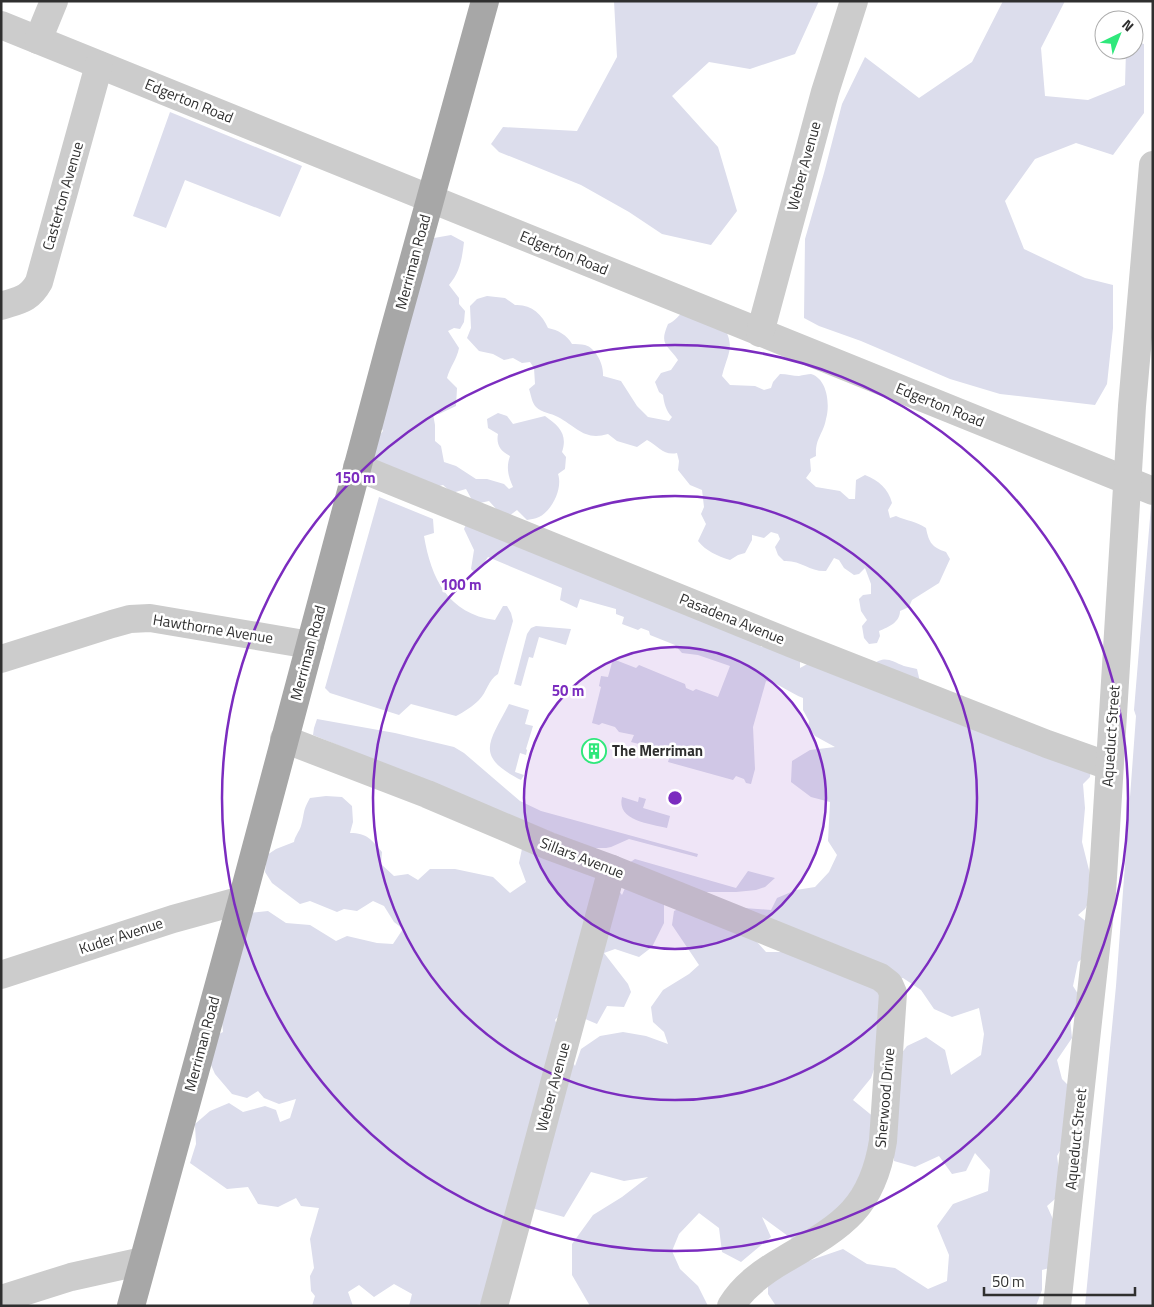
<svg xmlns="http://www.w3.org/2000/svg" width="1154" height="1307" font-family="'Titillium Web',sans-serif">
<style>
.green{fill:#dcddec}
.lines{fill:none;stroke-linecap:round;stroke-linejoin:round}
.minor{stroke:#ccc;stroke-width:28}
.major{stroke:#a7a7a7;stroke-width:28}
.ring{fill:none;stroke:#7b2cbf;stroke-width:2.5}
.labels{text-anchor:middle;stroke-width:5;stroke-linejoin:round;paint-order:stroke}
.street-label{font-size:15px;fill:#2f2f2f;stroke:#fff}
.poi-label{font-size:15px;font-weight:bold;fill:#2f2f2f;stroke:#fff;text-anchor:start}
.centre{fill:#7b2cbf;stroke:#fff;stroke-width:2.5}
.ring-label{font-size:15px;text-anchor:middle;font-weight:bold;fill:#7b2cbf;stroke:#fff;stroke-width:5;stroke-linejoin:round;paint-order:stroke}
</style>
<rect width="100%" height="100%" fill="#fff"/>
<g class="green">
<polygon points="614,1 819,1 795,54 750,69 709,62 672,96 718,147 737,211 711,245 662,234 629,212 581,185 499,152 491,144 503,127 577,131 617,57"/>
<polygon points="1003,1 1065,1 1041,48 1045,96 1088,100 1125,85 1126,50 1134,50 1134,41 1144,44 1144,113 1113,155 1076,143 1035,159 1005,201 1024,249 1085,278 1113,285 1113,328 1107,384 1095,405 1000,394 950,379 861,341 819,326 804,318 805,239 824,173 842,104 865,57 919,98 972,62"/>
<polygon points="170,112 302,166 280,217 185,180 166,228 133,216"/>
<path d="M451,235L464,242C462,259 460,272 449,285L459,298V304L465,311L464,322L460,329L454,328L448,331L459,348C457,359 450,367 447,378L457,388L456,406L439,414H433L435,425V441L441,446L444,462L456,466L476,479H487L504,484L509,489L513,487C508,476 506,467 510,456C500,451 496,444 498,434L488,428L487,419L498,413L507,416L513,424L545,416C559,426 568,434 562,452L566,457L565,469L558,474C563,488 552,511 539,517C535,519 530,519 527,520L517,510L509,516L499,512L489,501L480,503L472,500L466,489L452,493L443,485L424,490L378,468L372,457L375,441L383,431L378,421L434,238Z"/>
<path d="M487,296L505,298L515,305C531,304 542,314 548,328C558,330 567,335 572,344C576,344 581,344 585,345C596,348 604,365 603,376L621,381L637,406L648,417L669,421L672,417C666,411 664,403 663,395L659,392L655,382L661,373L671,370L678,360C667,344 659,345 668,324C676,321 678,315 686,310L721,321C736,348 729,349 722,376L730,385L755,386L764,390L771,388L773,382L780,374C787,374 793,376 799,376C803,375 808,374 811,374C828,379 830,406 826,419C823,435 815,438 816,456L810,459L811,471L806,478L816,487L840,491L849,499H855L856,480L865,475C879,481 888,488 892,503L888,510L890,518L896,516C907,521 916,521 926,528C929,543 932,547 946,552L950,559L939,583L912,600L909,607L900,611C900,622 889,627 879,631L880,636L877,643L869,644L864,638L862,626L867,620L861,611L859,599L863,595L871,594V584L865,568L859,574L854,575L844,568L839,560L834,558L826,571C810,572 801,560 784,561L778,555L775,547L780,539L778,534L771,532L764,538L752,535V540L745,553L738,555L730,560C717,556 706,551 698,541L706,524L701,514L704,507L702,490L690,485L678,470L679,461L677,453C664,456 658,446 647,440L637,447L617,441L608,434C584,441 577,427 558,417C551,413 542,413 536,407C532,403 531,395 529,389L535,384L534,368L530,362L522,363L513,358L504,360L493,354L479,351L467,338L471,328L470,306L477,299Z"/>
<polygon points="1152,494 1153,1306 1085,1306 1116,986 1136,716 1134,710"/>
<path d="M379,497L433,519L434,533L424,536C431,578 448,614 495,620L503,606H507L511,613L513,621L498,674C488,680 487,692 479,700C473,706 464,712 456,716L411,704L399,715L330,693L325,688Z"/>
<path d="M467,522L757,636L761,647L779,645L800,658V668L811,662L872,665C885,655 891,661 904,666C908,667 913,668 917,669L921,686L1091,764L1090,777L1083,784L1085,808L1082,842L1089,870L1092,896L1085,909L1078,915L1093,927L1092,950L1078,962L1073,986L1085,1005L1077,1015L1070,1019L1072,1038L1057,1060L1062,1079L1076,1093L1068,1137L1057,1156L1062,1193L1047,1206L1057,1228L1053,1267L1042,1270V1290L1036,1306H776L768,1294V1279L785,1269L843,1249L867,1264L895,1268L928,1289L947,1281L949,1255L937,1226L953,1204L988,1191L990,1170L975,1153L966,1171L952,1174L939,1156L915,1167L894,1161L893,1130L895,1062L907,1046L926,1037L945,1050L951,1075L981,1055L984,1034L979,1008L952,1017L934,1009L921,990L903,978L884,982L886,1035L871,1078L853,1100L875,1118L877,1187L811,1231L792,1239L762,1217L771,1237L741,1262L722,1252L719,1228L699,1213L679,1234L672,1251L680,1269L698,1286L708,1306H590L572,1275V1244L593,1215L622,1197L648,1177L624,1181L591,1172L564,1217L535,1209L536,1172L483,1304L470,1306H409L412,1294L394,1284L374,1297L359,1285L348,1292L353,1306H312L315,1296L311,1291L310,1276L314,1268L310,1239L319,1208L301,1206L296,1198L278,1207L258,1204L248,1187L227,1189L190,1163L196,1144L195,1124L210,1111L229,1103L243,1112L265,1106L276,1110L280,1122L290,1118L296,1099L279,1104L264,1098L258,1091L247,1098L232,1094L215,1074L207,1056L215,1036L223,1032L221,1011L248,913L268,911L286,923L310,925L336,941L347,936L377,943L393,944L403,929L394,922L384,906L373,901L357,911L344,909L337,912L310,901L300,904L272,883L265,872L267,855L276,849L294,842C295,836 299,832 301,826C305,813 302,812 310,798L326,796L342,797L352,806L353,822L350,833C367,833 372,840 382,852L381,864L394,876L408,874L418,880L430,869H455L493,877L510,893L526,882L519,863L523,844L616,887L622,895L625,888L664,899V923L652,947L639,957L615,949L604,953L628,984L631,992L624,1007L607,1006L597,1024L564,1010L555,1020C562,1035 565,1051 575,1066L581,1049L600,1036L623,1032L646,1036L668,1044L664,1032L653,1022L651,1007L663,990L689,974L699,965L672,925L674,911L692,902L749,933L766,952H787L744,908L771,910L777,898L796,890L815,887L829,872L837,855L828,841L830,802L811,797L791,782L792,761L810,750L835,747L815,736L808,727L809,721L803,710V698C790,693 779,683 766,681L753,727L755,769L751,784L746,783L744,779L736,776L733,780L668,762L671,752L631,742L634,735L619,732L615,727L602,723L599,725L592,723L601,687L599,686L601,676L608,677L613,659L636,668L639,665L685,684L686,688L693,691L696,689L718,697L730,666L698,655L682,653L675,645L650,635L649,631L641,628L638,630L622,624L624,617L616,614V609L580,599L577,608L560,600L562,588L488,557L478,571L474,572L471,569L474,550L464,529Z"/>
<polygon points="536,626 571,629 566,645 539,637 533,658 529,657 521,686 514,684 527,634 531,628"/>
<path d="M509,704L529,710L525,724L533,726L526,749L527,750L526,755L520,753L515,772L524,775L521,780C474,756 489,743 509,704Z"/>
<polygon points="317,719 395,733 454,747 464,753 520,801 541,811 698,854 697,857 629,839 611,847 606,848 593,848 578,843 313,735 314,728"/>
<path d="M622,797L638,802L639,797L646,799L643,808L670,816L667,828C651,824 616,821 622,797Z"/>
<polygon points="635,859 736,888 748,871 775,878 765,887 756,890 736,892 704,892 629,863"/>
</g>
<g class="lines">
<g class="minor">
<polyline points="1,25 1153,491"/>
<polyline points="38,40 54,1"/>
<path d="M1,306C19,300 29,300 39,282L99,65"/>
<polyline points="760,333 825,92 854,1"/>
<polyline points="357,467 795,645 1047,744 1109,766"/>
<polyline points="1,659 112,624 130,619 150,618 310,645"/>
<path d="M284,739L427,794L549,846L612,869L880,977L889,984L893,993L883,1141C872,1210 841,1226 785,1259C764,1271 744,1285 731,1306"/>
<polyline points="1,975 173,919 242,900"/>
<polyline points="1,1299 71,1277 143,1261"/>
<polyline points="494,1306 612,869"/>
<polyline points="1057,1306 1102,893 1132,406 1153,165"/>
</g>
<polyline class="major" points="131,1306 242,900 390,345 485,1"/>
</g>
<circle cx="675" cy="798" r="151" fill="#7b2cbf" fill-opacity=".12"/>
<g class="ring">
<circle cx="675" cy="798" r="151"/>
<circle cx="675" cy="798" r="302"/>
<circle cx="675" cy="798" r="453"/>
</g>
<defs>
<symbol id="building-ring" viewBox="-11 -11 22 22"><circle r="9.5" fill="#fff" stroke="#2fe87b" stroke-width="1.5"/><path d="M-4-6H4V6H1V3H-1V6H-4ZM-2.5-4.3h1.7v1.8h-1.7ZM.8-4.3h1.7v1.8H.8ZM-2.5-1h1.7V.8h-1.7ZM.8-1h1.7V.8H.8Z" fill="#2fe87b"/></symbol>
</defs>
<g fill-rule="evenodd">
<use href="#building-ring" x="580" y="737" width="28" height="28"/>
</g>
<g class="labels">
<g class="street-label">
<text transform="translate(189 101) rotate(22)" y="5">Edgerton Road</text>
<text transform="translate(804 166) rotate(-75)" y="5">Weber Avenue</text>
<text transform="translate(63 196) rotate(-74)" y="5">Casterton Avenue</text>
<text transform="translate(564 253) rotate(22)" y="5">Edgerton Road</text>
<text transform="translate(413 262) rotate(-75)" y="5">Merriman Road</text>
<text transform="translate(940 405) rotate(22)" y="5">Edgerton Road</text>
<text transform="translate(732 619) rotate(22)" y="5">Pasadena Avenue</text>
<text transform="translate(213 629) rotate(9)" y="5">Hawthorne Avenue</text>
<text transform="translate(308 653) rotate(-75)" y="5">Merriman Road</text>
<text transform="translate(1111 736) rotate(-86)" y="5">Aqueduct Street</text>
<text transform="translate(582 858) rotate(21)" y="5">Sillars Avenue</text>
<text transform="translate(121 936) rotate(-18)" y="5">Kuder Avenue</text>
<text transform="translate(202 1044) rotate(-75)" y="5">Merriman Road</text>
<text transform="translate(553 1087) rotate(-75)" y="5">Weber Avenue</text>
<text transform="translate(885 1098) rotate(-85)" y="5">Sherwood Drive</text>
<text transform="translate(1076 1139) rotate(-84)" y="5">Aqueduct Street</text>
</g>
<g class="poi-label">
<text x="612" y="756">The Merriman</text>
</g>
</g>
<circle cx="675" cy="798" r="8" class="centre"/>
<g class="ring-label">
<text x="355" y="483">150 m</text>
<text x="461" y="590">100 m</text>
<text x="568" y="696">50 m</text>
</g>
<rect width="1154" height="1307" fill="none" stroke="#2f2f2f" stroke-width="5"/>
<g transform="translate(1119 35) rotate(43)"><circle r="24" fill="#ffffff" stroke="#acacac"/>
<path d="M0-4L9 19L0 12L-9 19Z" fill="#2fe87b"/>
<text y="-8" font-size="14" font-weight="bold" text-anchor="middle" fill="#2f2f2f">N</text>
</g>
<path d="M984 1287v8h151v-8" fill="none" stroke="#2f2f2f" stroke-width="2.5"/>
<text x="992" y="1287" font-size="15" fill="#2f2f2f" stroke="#ffffff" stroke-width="4" paint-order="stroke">50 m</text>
</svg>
